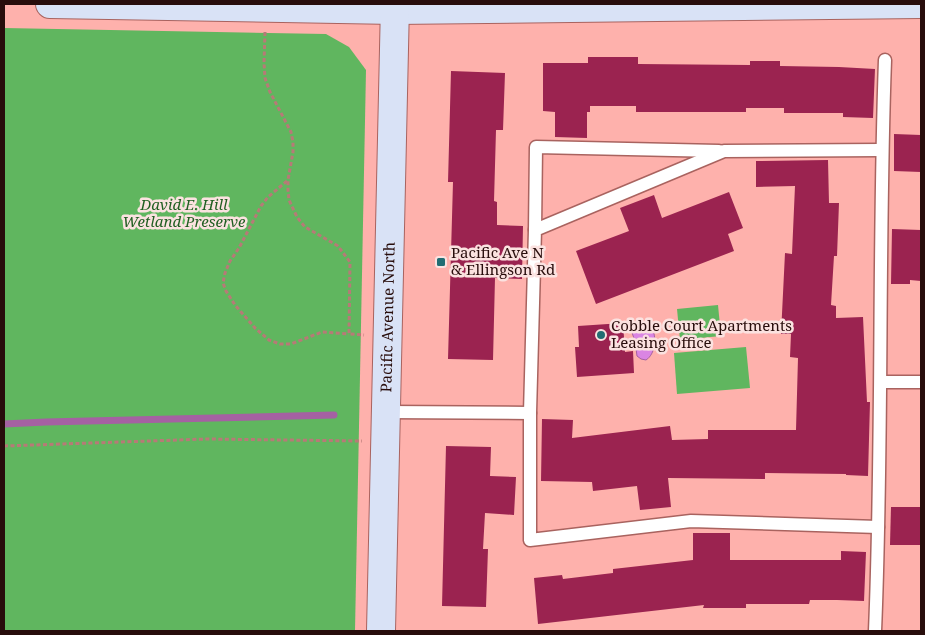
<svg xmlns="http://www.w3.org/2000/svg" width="925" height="635" font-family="'Noto Serif',serif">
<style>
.green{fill:#60b65f}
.water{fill:#da85e3;stroke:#a561a2}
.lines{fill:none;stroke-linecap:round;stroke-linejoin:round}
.stream{stroke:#a561a2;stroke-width:7}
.building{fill:#9b2350}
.lane-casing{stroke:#a9635f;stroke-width:15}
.secondary-casing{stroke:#a9635f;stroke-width:30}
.path{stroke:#b77a77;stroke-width:3;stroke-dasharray:4 2.5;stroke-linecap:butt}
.lane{stroke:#fff;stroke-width:12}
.secondary{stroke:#d9e2f6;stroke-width:28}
.poi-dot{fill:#226d73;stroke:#fbe2e0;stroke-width:2}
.labels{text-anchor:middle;stroke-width:5;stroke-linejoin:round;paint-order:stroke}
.park-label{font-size:15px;font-style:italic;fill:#215f22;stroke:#fbe2e0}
.poi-label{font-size:15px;fill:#280d0c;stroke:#fbe2e0;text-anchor:start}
.street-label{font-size:15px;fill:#280d0c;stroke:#fbe2e0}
</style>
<rect width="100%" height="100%" fill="#feb1ac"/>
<g class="green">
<polygon points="4,28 326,34 349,47 366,70 355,631 4,631"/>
<polygon points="718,305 721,336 680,340 677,309"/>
<polygon points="746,347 750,388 677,394 674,353"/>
</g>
<path class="water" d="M637,321C641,321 646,321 649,324C658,333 656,354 646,360L641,359L637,356L635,341L631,330L633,325Z"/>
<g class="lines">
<polyline class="stream" points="4,424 46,422 334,415"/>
</g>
<g class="building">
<polygon points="588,57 638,57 638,64 750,65 750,61 780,61 780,66 839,67 875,69 873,118 843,117 843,113 784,113 784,108 746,108 746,112 636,112 636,106 590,106 590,112 587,112 587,138 555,137 555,112 543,111 543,63 588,63"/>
<polygon points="451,71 505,73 503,130 496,130 494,201 497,202 497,225 523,226 522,279 495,278 493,360 448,359 453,182 448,182"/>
<polygon points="894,134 921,135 921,172 894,171"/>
<polygon points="828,160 829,203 839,203 837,256 834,256 831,305 836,306 836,318 863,317 867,402 870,402 868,476 846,475 846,474 765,473 765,479 668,478 671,507 640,510 637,486 593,491 592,482 541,481 542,419 573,420 572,438 670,426 672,440 708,439 708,430 796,430 798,358 790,357 791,334 781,334 785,253 792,254 795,186 756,187 756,161"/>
<polygon points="729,192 743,228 728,234 734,251 596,304 576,251 629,231 620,208 654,195 662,218"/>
<polygon points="892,229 921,230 921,281 910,280 910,284 891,284"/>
<polygon points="623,323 625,352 633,351 634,373 577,377 575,347 579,347 578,326"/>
<polygon points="446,446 491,447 490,476 516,477 514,515 485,513 483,549 488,549 486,607 442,606"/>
<polygon points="891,507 921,507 921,545 890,545"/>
<polygon points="693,533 730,533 730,560 841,560 841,551 866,552 864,601 837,600 810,600 809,604 746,604 746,608 703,608 704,605 538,624 534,578 562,575 563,579 613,573 613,569 693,560"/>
</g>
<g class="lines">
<defs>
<g id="lane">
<polyline points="535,230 536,147 719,151"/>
<polyline points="881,382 921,382"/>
<polyline points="386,412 530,413"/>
<polyline points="878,527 691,521 530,540 530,413 535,230 724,151 881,150"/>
<path d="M875,631C883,441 878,250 885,60"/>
</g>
<g id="secondary">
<polyline points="50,4 395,10 921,4"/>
<path id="s1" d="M381,631L395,4"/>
</g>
</defs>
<use href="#lane" class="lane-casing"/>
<use href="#secondary" class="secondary-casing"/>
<g class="path">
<polyline points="265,32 264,63 265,78 270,92 291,132 293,142 293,152 288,180 288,190 289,200 297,217 305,227 338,246 350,262 349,334 364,335"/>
<polyline points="287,181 268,197 261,206 239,248 230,261 225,273 223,283 226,291 235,305 255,328 269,340 280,344 291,344 322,332 349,334"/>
<polyline points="4,446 207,439 362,441"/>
</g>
<use href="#lane" class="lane"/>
<use href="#secondary" class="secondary"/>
</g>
<g class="poi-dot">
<rect x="436" y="257" width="10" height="10" rx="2.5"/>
<circle cx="601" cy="335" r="5"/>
</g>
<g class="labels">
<g class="park-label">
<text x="184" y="210">David E. Hill<tspan x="184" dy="17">Wetland Preserve</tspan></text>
</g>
<g class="poi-label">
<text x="451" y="258">Pacific Ave N<tspan x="451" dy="17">&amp; Ellingson Rd</tspan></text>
<text x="611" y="331">Cobble Court Apartments<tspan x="611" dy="17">Leasing Office</tspan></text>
</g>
<g class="street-label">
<text dy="5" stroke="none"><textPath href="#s1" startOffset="314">Pacific Avenue North</textPath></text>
</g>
</g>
<rect width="925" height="635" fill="none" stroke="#280d0c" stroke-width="10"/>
</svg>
